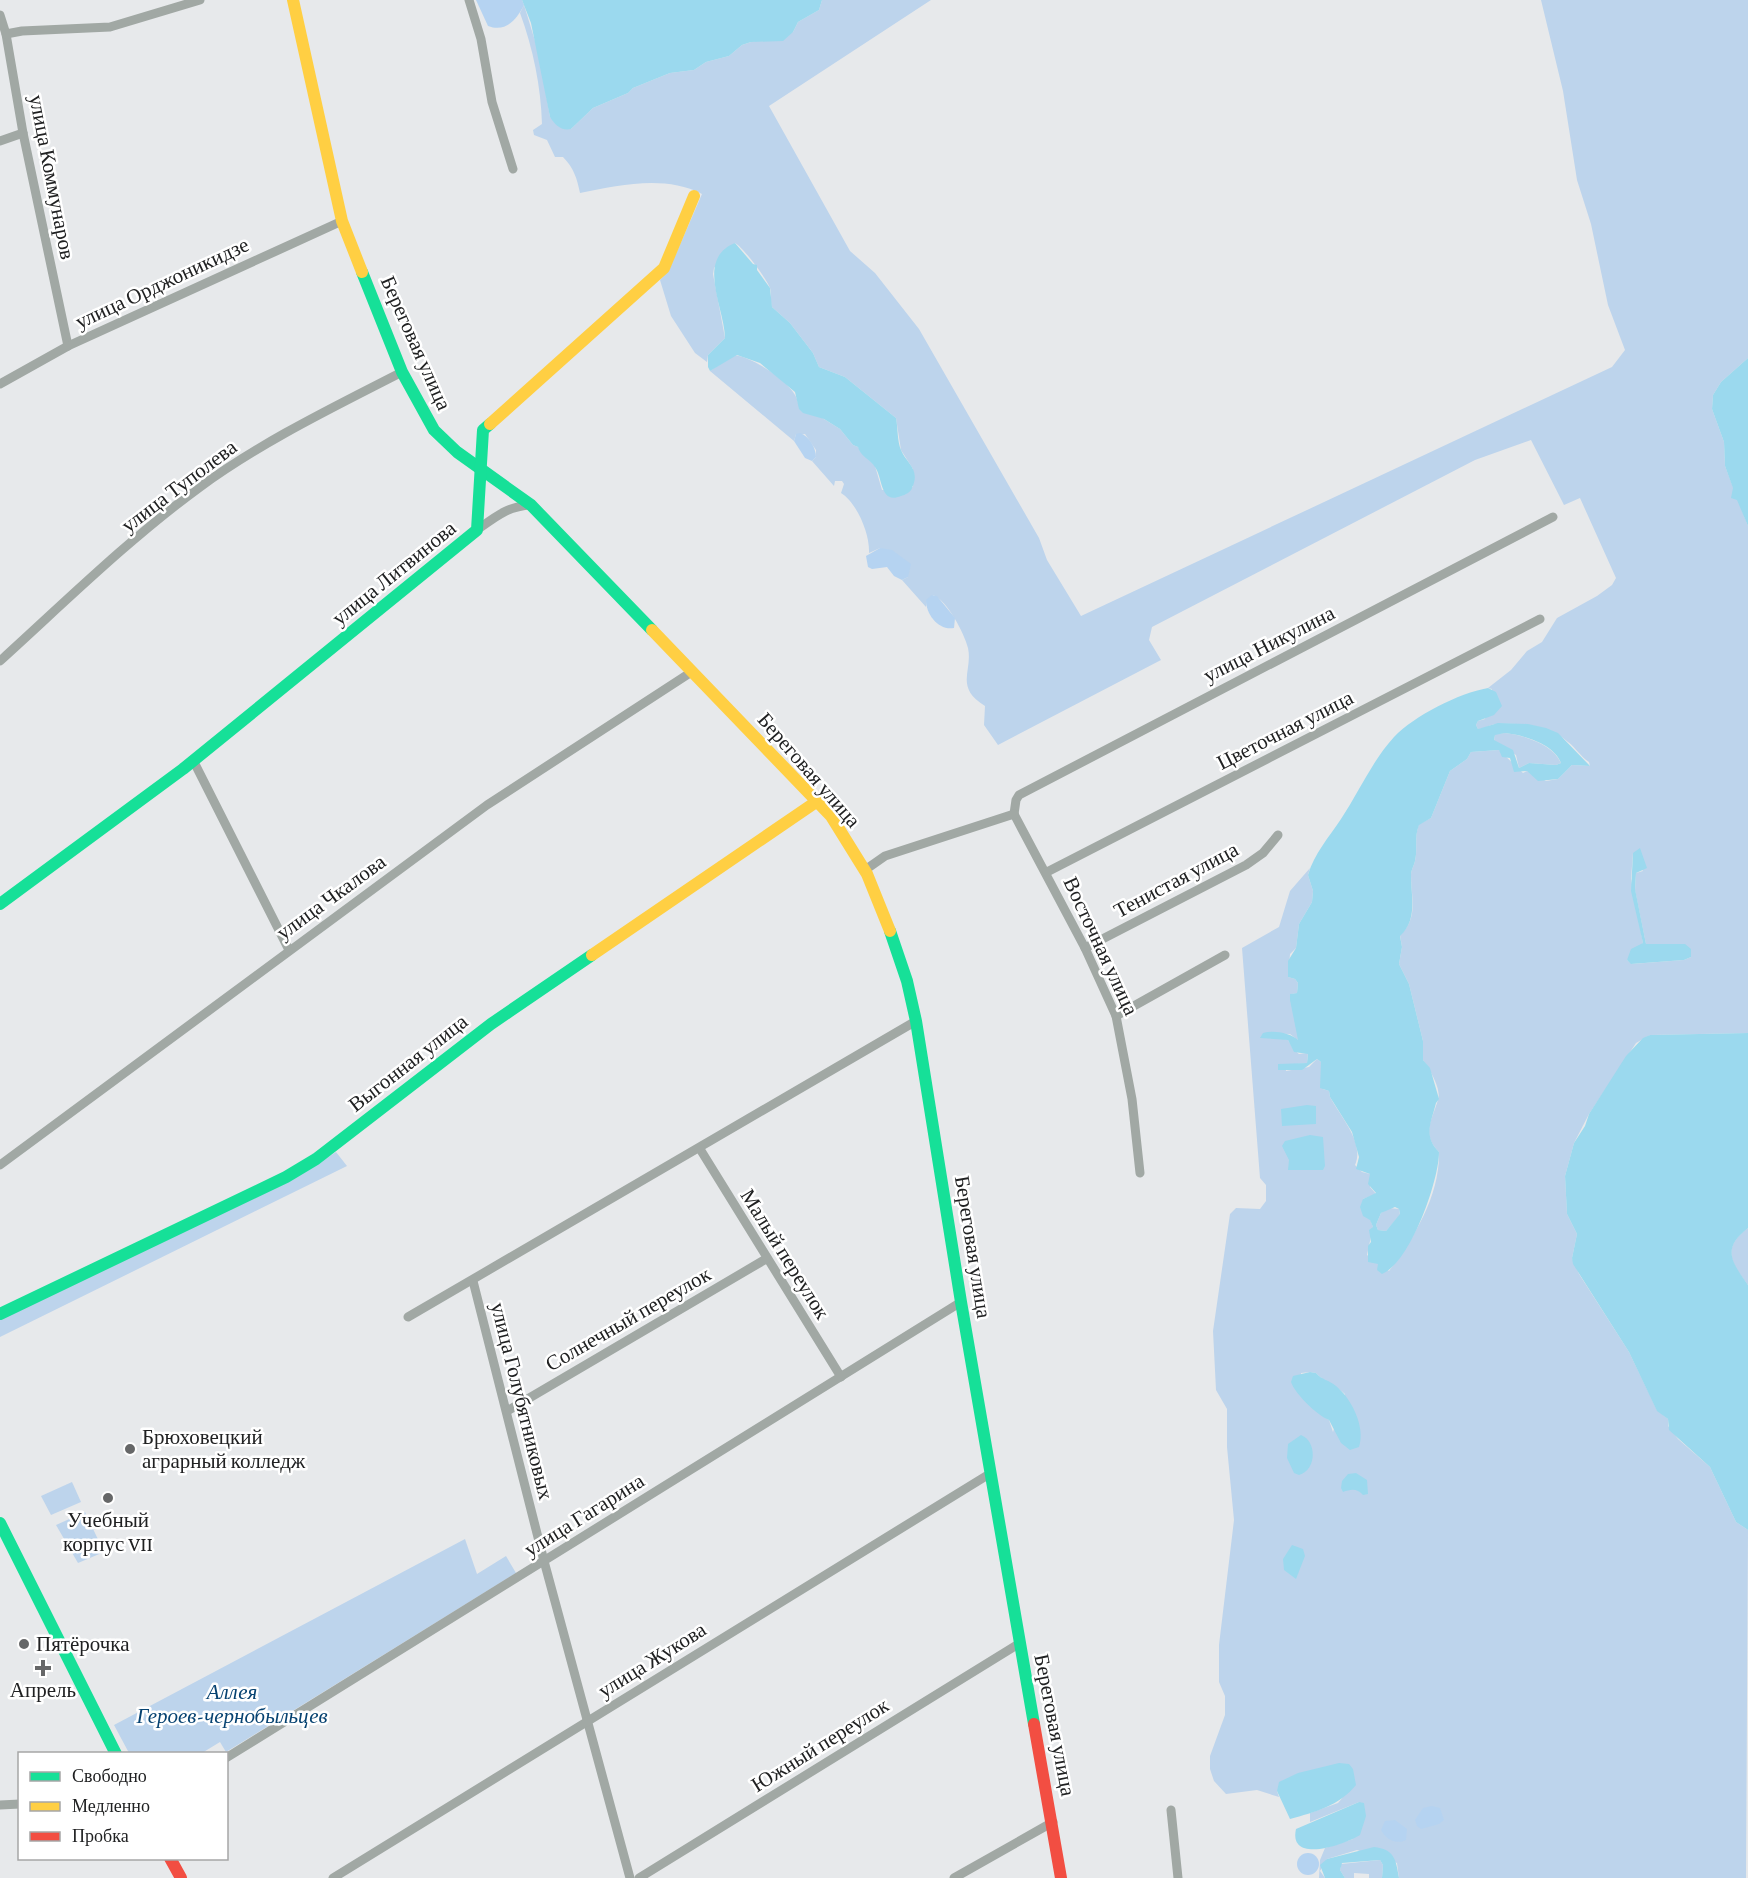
<svg xmlns="http://www.w3.org/2000/svg" width="1748" height="1878" font-family="'Crimson Pro',serif">
<style>
.green{fill:#bdd4ec;fill-rule:evenodd}
.forest{fill:#b5d3f1}
.water{fill:#9bd9ee;fill-rule:evenodd}
.lines{fill:none;stroke-linecap:round;stroke-linejoin:round}
.street{stroke:#a1a8a4;stroke-width:9}
.fast{stroke:#16e098;stroke-width:12}
.slow{stroke:#ffcf43;stroke-width:12}
.jam{stroke:#f24e42;stroke-width:12}
.poi-dot{fill:#666768;stroke:#fff;stroke-width:2}
.labels{text-anchor:middle;stroke-width:5;stroke-linejoin:round;paint-order:stroke}
.street-label{font-size:21px;fill:#202122;stroke:#fff}
.poi-label{font-size:21px;fill:#202122;stroke:#fff;text-anchor:start}
.park-label{font-size:21px;font-style:italic;fill:#064271;stroke:#fff}
</style>
<rect width="100%" height="100%" fill="#e7e9eb"/>
<g class="green">
<path d="M822,0H931L769,106L850,251L875,273L919,329L1039,538L1047,560L1081,616L1612,367L1625,350L1608,305L1591,224L1577,180L1563,91L1541,0H1748V358L1721,382L1713,395L1712,409L1724,442L1725,466L1748,526V1033L1650,1035L1636,1043L1589,1114L1574,1143L1565,1176L1567,1214L1577,1234L1572,1258L1579,1274L1629,1352L1657,1410L1668,1419V1426L1678,1439L1710,1467L1736,1522L1748,1530L1746,1878H1399L1397,1863L1357,1850L1327,1859L1320,1871L1325,1878H1319L1320,1860L1325,1848L1353,1839L1359,1802L1310,1822V1813L1338,1803L1344,1796L1277,1791L1279,1797L1257,1790L1226,1794L1214,1781L1210,1769V1756L1225,1715V1696L1219,1682V1645L1234,1520L1227,1447V1409L1216,1390L1213,1331L1230,1214L1236,1208L1260,1209L1266,1201V1185L1260,1178L1242,948L1279,927L1290,891L1310,868L1308,875L1313,891L1312,902L1299,924L1296,948L1290,954L1288,977L1295,979L1298,983L1297,993L1291,994L1299,1041L1290,1034L1264,1033L1288,1040L1293,1049L1299,1054L1308,1053L1307,1063L1285,1065L1286,1071L1309,1067L1317,1059L1321,1062L1323,1089L1329,1091L1330,1097C1340,1116 1365,1143 1355,1165L1362,1172L1370,1174V1187L1376,1194L1363,1199L1373,1227L1367,1255L1389,1271C1414,1238 1440,1195 1439,1152C1421,1134 1432,1120 1438,1100C1442,1089 1429,1068 1423,1060V1041L1409,984L1399,964L1402,947L1400,935C1419,918 1411,897 1411,875C1411,870 1414,866 1415,861C1418,848 1414,837 1419,824L1431,818L1450,771L1467,759L1471,752L1499,750L1523,773L1527,771L1546,781L1558,779L1572,765L1590,766L1589,762C1580,756 1576,748 1568,742C1548,724 1521,723 1497,724C1490,724 1486,729 1478,729L1476,725L1478,721L1485,719L1492,689L1488,688L1511,670L1527,651L1542,642L1557,618L1597,596L1612,585L1616,578L1580,498L1564,505L1531,440L1475,460L1152,627L1149,640L1161,660L998,745L984,725L985,706C954,687 973,671 968,648C964,633 947,600 933,595L927,600L926,607L902,580L908,577L880,548L869,553C870,534 857,503 841,493L844,484L842,481H835L834,486L812,461L816,457V450L805,434H796L794,441L710,371L733,355C750,355 797,385 798,403L840,429L853,445L858,447L875,466L882,490L913,487V469L901,450L896,418L845,377L819,367L813,353L790,323L772,307C770,301 772,293 770,288C767,279 743,247 735,243L714,268L713,274L725,338L708,355L707,362L695,353L671,316L660,280L669,270L702,194C665,175 620,185 580,193C577,179 574,168 563,157H555L547,140L534,135L533,130L542,124C541,87 533,48 520,13L524,5L539,54L550,117L571,129L593,108L628,93L633,88L670,73L694,70L706,62L729,56L742,45L751,42L793,32L798,22L819,10ZM1633,853L1643,871L1636,873L1635,890L1646,944L1691,957L1684,960L1632,964L1627,960L1643,943L1631,879ZM1310,1372L1316,1373C1324,1382 1336,1385 1345,1394L1333,1432L1329,1420C1322,1417 1321,1412 1314,1408C1300,1398 1301,1389 1301,1373Z"/>
<path d="M1505,733C1523,735 1553,744 1561,763L1556,765L1529,763L1519,768L1516,755L1494,741L1495,734Z"/>
<polygon points="336,1152 347,1166 0,1337 0,1319 288,1182"/>
<polygon points="1389,1208 1399,1209 1400,1215 1386,1231 1378,1230 1376,1225 1381,1213"/>
<path d="M1748,1228V1285C1731,1263 1721,1248 1748,1228Z"/>
<polygon points="72,1482 81,1502 51,1515 41,1496"/>
<polygon points="85,1512 104,1552 78,1563 56,1525"/>
<polygon points="465,1539 477,1574 506,1556 516,1573 226,1752 220,1742 202,1753 129,1753 114,1725"/>
<polygon points="1380,1860 1383,1865 1382,1878 1369,1878 1369,1874 1354,1873 1354,1878 1345,1878 1340,1870 1341,1864"/>
</g>
<g class="forest">
<path d="M476,0H522L524,5C517,19 506,33 488,26Z"/>
<path d="M800,433C809,436 816,448 816,457L812,461L805,458L794,441L796,434Z"/>
<polygon points="880,548 892,550 911,564 908,577 902,580 894,576 887,567 872,569 868,567 866,556"/>
<path d="M932,595L937,596L955,618L954,628C939,631 926,615 926,600Z"/>
<polygon points="1432,1806 1440,1808 1444,1820 1439,1824 1421,1829 1417,1826 1415,1820 1423,1808"/>
<path d="M1395,1820L1407,1829L1406,1840C1395,1845 1386,1839 1381,1830L1385,1821Z"/>
<circle cx="1308" cy="1864" r="11"/>
</g>
<g class="water">
<path d="M522,0H822L819,10L798,22L793,32L783,41L751,42L742,45L729,56L706,62L694,70L670,73L633,88L628,93L593,108L571,129C561,131 555,125 550,117L531,23Z"/>
<path d="M735,243L753,264L757,265V270L770,288L772,307L790,323L813,353L819,367L845,377L896,418C898,428 897,441 901,450C906,463 921,469 912,488C911,492 905,495 901,496C880,505 883,478 875,467C870,459 860,456 858,447L853,445L840,429L824,419L803,413L799,409L795,392L760,363L737,355L710,371L708,367V355L725,338C725,309 695,259 735,243Z"/>
<polygon points="1748,358 1748,526 1737,500 1731,498 1733,488 1725,466 1724,442 1712,409 1713,395 1721,382"/>
<path d="M1488,688L1496,692L1502,706L1494,715L1478,721L1476,725L1478,729L1498,723L1528,724L1546,728L1558,733L1590,766L1572,765L1558,779L1538,781L1527,771L1514,772L1510,758L1502,757L1499,750L1471,752L1467,759L1450,771L1431,818L1419,825C1414,837 1418,848 1415,861C1414,866 1411,870 1411,875C1411,897 1418,919 1400,936L1402,947L1399,964L1409,984L1423,1041V1060L1430,1068L1439,1099L1436,1103C1431,1123 1423,1136 1439,1152C1439,1181 1410,1263 1382,1274L1377,1270L1378,1264L1368,1262V1246L1371,1242L1369,1230L1373,1227L1370,1220L1363,1216L1360,1207L1363,1199L1376,1193L1368,1184L1370,1174L1356,1169L1359,1157L1352,1132L1330,1097L1329,1091L1320,1088L1321,1062L1317,1059L1302,1070H1278V1064L1307,1063L1308,1054L1294,1052L1288,1040L1260,1038L1263,1033C1275,1030 1290,1033 1298,1040L1290,1000V994L1297,993L1298,983L1295,979L1288,977V961L1296,948L1299,924L1312,902L1313,891L1308,875C1314,854 1329,837 1341,819C1359,792 1372,761 1394,737C1414,716 1459,693 1488,688ZM1505,733C1523,735 1554,744 1561,763L1556,765L1529,763L1519,768L1513,750L1494,740L1495,735ZM1395,1207L1399,1209L1400,1214L1386,1231L1378,1230L1376,1225L1381,1213Z"/>
<polygon points="1640,848 1647,868 1636,873 1635,889 1646,944 1685,944 1691,949 1691,957 1684,960 1631,964 1627,960 1631,949 1643,943 1631,891 1633,853"/>
<path d="M1748,1033V1228C1721,1249 1732,1262 1748,1285V1530L1736,1522L1710,1467L1669,1430L1668,1419L1657,1411L1629,1352L1573,1264L1572,1258L1577,1234L1567,1214L1565,1176L1574,1143L1585,1126L1589,1114L1626,1056L1643,1038L1650,1035Z"/>
<polygon points="1307,1105 1316,1106 1316,1124 1282,1126 1281,1109"/>
<polygon points="1310,1135 1323,1137 1325,1166 1323,1170 1288,1170 1289,1160 1282,1146 1285,1141"/>
<path d="M1310,1372L1316,1373C1322,1380 1329,1380 1336,1386C1351,1398 1366,1427 1359,1447L1350,1450L1341,1443L1329,1420C1318,1416 1295,1394 1291,1382L1293,1376Z"/>
<path d="M1301,1435C1317,1441 1317,1470 1299,1475L1294,1473L1287,1458L1288,1444Z"/>
<path d="M1356,1473L1367,1480L1368,1494L1363,1495C1357,1488 1351,1489 1343,1492L1341,1488L1342,1481L1348,1474Z"/>
<polygon points="1292,1545 1303,1549 1305,1556 1296,1579 1284,1570 1283,1559"/>
<path d="M1339,1763L1349,1764L1353,1769L1356,1785C1339,1806 1315,1812 1290,1819L1277,1791L1279,1782L1298,1773Z"/>
<path d="M1359,1802L1364,1803L1366,1816L1360,1835C1346,1844 1288,1865 1296,1829Z"/>
<path d="M1374,1847C1394,1849 1396,1859 1399,1878H1382L1383,1865L1380,1860L1342,1863L1340,1870L1345,1878H1325L1320,1865L1327,1859Z"/>
</g>
<g class="lines">
<g class="street">
<polyline points="469,0 481,39 492,102 513,169"/>
<polyline points="0,15 6,34 23,133 68,346"/>
<polyline points="6,34 22,31 110,27 200,0"/>
<polyline points="0,141 23,133"/>
<polyline points="0,384 68,346 342,221"/>
<path d="M477,530C495,517 508,506 531,505"/>
<path d="M0,661C65,602 129,539 200,487C263,441 334,407 402,372"/>
<polyline points="194,762 289,950"/>
<polyline points="1014,814 1016,800 1019,795 1553,517"/>
<polyline points="1014,814 1085,948 1116,1016 1132,1099 1140,1173"/>
<polyline points="865,870 885,856 1014,814"/>
<polyline points="1047,872 1540,619"/>
<polyline points="1085,948 1246,865 1263,853 1278,835"/>
<polyline points="1116,1016 1225,955"/>
<polyline points="700,1149 841,1377"/>
<polyline points="0,1165 487,805 693,671"/>
<polyline points="473,1281 544,1561 630,1878"/>
<polyline points="408,1317 916,1021"/>
<polyline points="507,1411 766,1259"/>
<polyline points="226,1758 961,1302"/>
<polyline points="0,1805 20,1804"/>
<polyline points="1171,1810 1178,1878"/>
<polyline points="333,1878 991,1473"/>
<polyline points="639,1878 1020,1643"/>
<polyline points="954,1878 1053,1822"/>
</g>
<g class="fast">
<polyline points="362,272 402,372 434,430 457,452 531,505 652,630"/>
<polyline points="0,904 183,769 477,530 483,430 490,424"/>
<polyline points="890,931 907,981 916,1021 961,1302 1034,1724"/>
<polyline points="0,1314 286,1177 316,1159 491,1024 592,955"/>
<polyline points="0,1523 116,1754"/>
</g>
<g class="slow">
<polyline points="293,0 342,221 362,272"/>
<polyline points="490,424 664,268 694,196"/>
<polyline points="652,630 831,816 867,874 890,931"/>
<polyline points="592,955 816,802"/>
</g>
<g class="jam">
<polyline points="1034,1724 1061,1878"/>
<polyline points="170,1858 181,1878"/>
</g>
</g>
<g class="poi-dot">
<circle cx="130" cy="1449" r="6"/>
<circle cx="108" cy="1498" r="6"/>
<circle cx="24" cy="1644" r="6"/>
<path d="M40 1659h6v6h6v6h-6v6h-6v-6h-6v-6h6z"/>
</g>
<g class="labels">
<g class="street-label">
<text transform="translate(52 177) rotate(79)" y="7">улица Коммунаров</text>
<text transform="translate(162 283) rotate(-25)" y="7">улица Орджоникидзе</text>
<text transform="translate(416 343) rotate(66)" y="7">Береговая улица</text>
<text transform="translate(179 486) rotate(-37)" y="7">улица Туполева</text>
<text transform="translate(394 573) rotate(-39)" y="7">улица Литвинова</text>
<text transform="translate(1269 644) rotate(-27)" y="7">улица Никулина</text>
<text transform="translate(1285 730) rotate(-27)" y="7">Цветочная улица</text>
<text transform="translate(809 770) rotate(49)" y="7">Береговая улица</text>
<text transform="translate(1176 880) rotate(-28)" y="7">Тенистая улица</text>
<text transform="translate(331 897) rotate(-36)" y="7">улица Чкалова</text>
<text transform="translate(1101 946) rotate(65)" y="7">Восточная улица</text>
<text transform="translate(408 1063) rotate(-38)" y="7">Выгонная улица</text>
<text transform="translate(973 1247) rotate(81)" y="7">Береговая улица</text>
<text transform="translate(785 1254) rotate(58)" y="7">Малый переулок</text>
<text transform="translate(628 1319) rotate(-30)" y="7">Солнечный переулок</text>
<text transform="translate(522 1401) rotate(76)" y="7">улица Голубятниковых</text>
<text transform="translate(584 1515) rotate(-32)" y="7">улица Гагарина</text>
<text transform="translate(652 1660) rotate(-32)" y="7">улица Жукова</text>
<text transform="translate(1055 1725) rotate(79)" y="7">Береговая улица</text>
<text transform="translate(820 1745) rotate(-32)" y="7">Южный переулок</text>
</g>
<g class="poi-label">
<text x="142" y="1444">Брюховецкий<tspan x="142" dy="24">аграрный колледж</tspan></text>
<text x="108" y="1527" text-anchor="middle">Учебный<tspan x="108" dy="24">корпус VII</tspan></text>
<text x="36" y="1651">Пятёрочка</text>
<text x="43" y="1697" text-anchor="middle">Апрель</text>
</g>
<g class="park-label">
<text x="232" y="1699">Аллея<tspan x="232" dy="24">Героев-чернобыльцев</tspan></text>
</g>
</g>
<rect x="18" y="1752" width="210" height="108" fill="#ffffff" stroke="#a6a6a7" stroke-width="1.5"/>
<rect x="30" y="1772" width="30" height="9" fill="#16e098" stroke="#a6a6a7" stroke-width="1.5"/>
<text x="72" y="1782" font-size="18" fill="#202122">Свободно</text>
<rect x="30" y="1802" width="30" height="9" fill="#ffcf43" stroke="#a6a6a7" stroke-width="1.5"/>
<text x="72" y="1812" font-size="18" fill="#202122">Медленно</text>
<rect x="30" y="1832" width="30" height="9" fill="#f24e42" stroke="#a6a6a7" stroke-width="1.5"/>
<text x="72" y="1842" font-size="18" fill="#202122">Пробка</text>
</svg>
